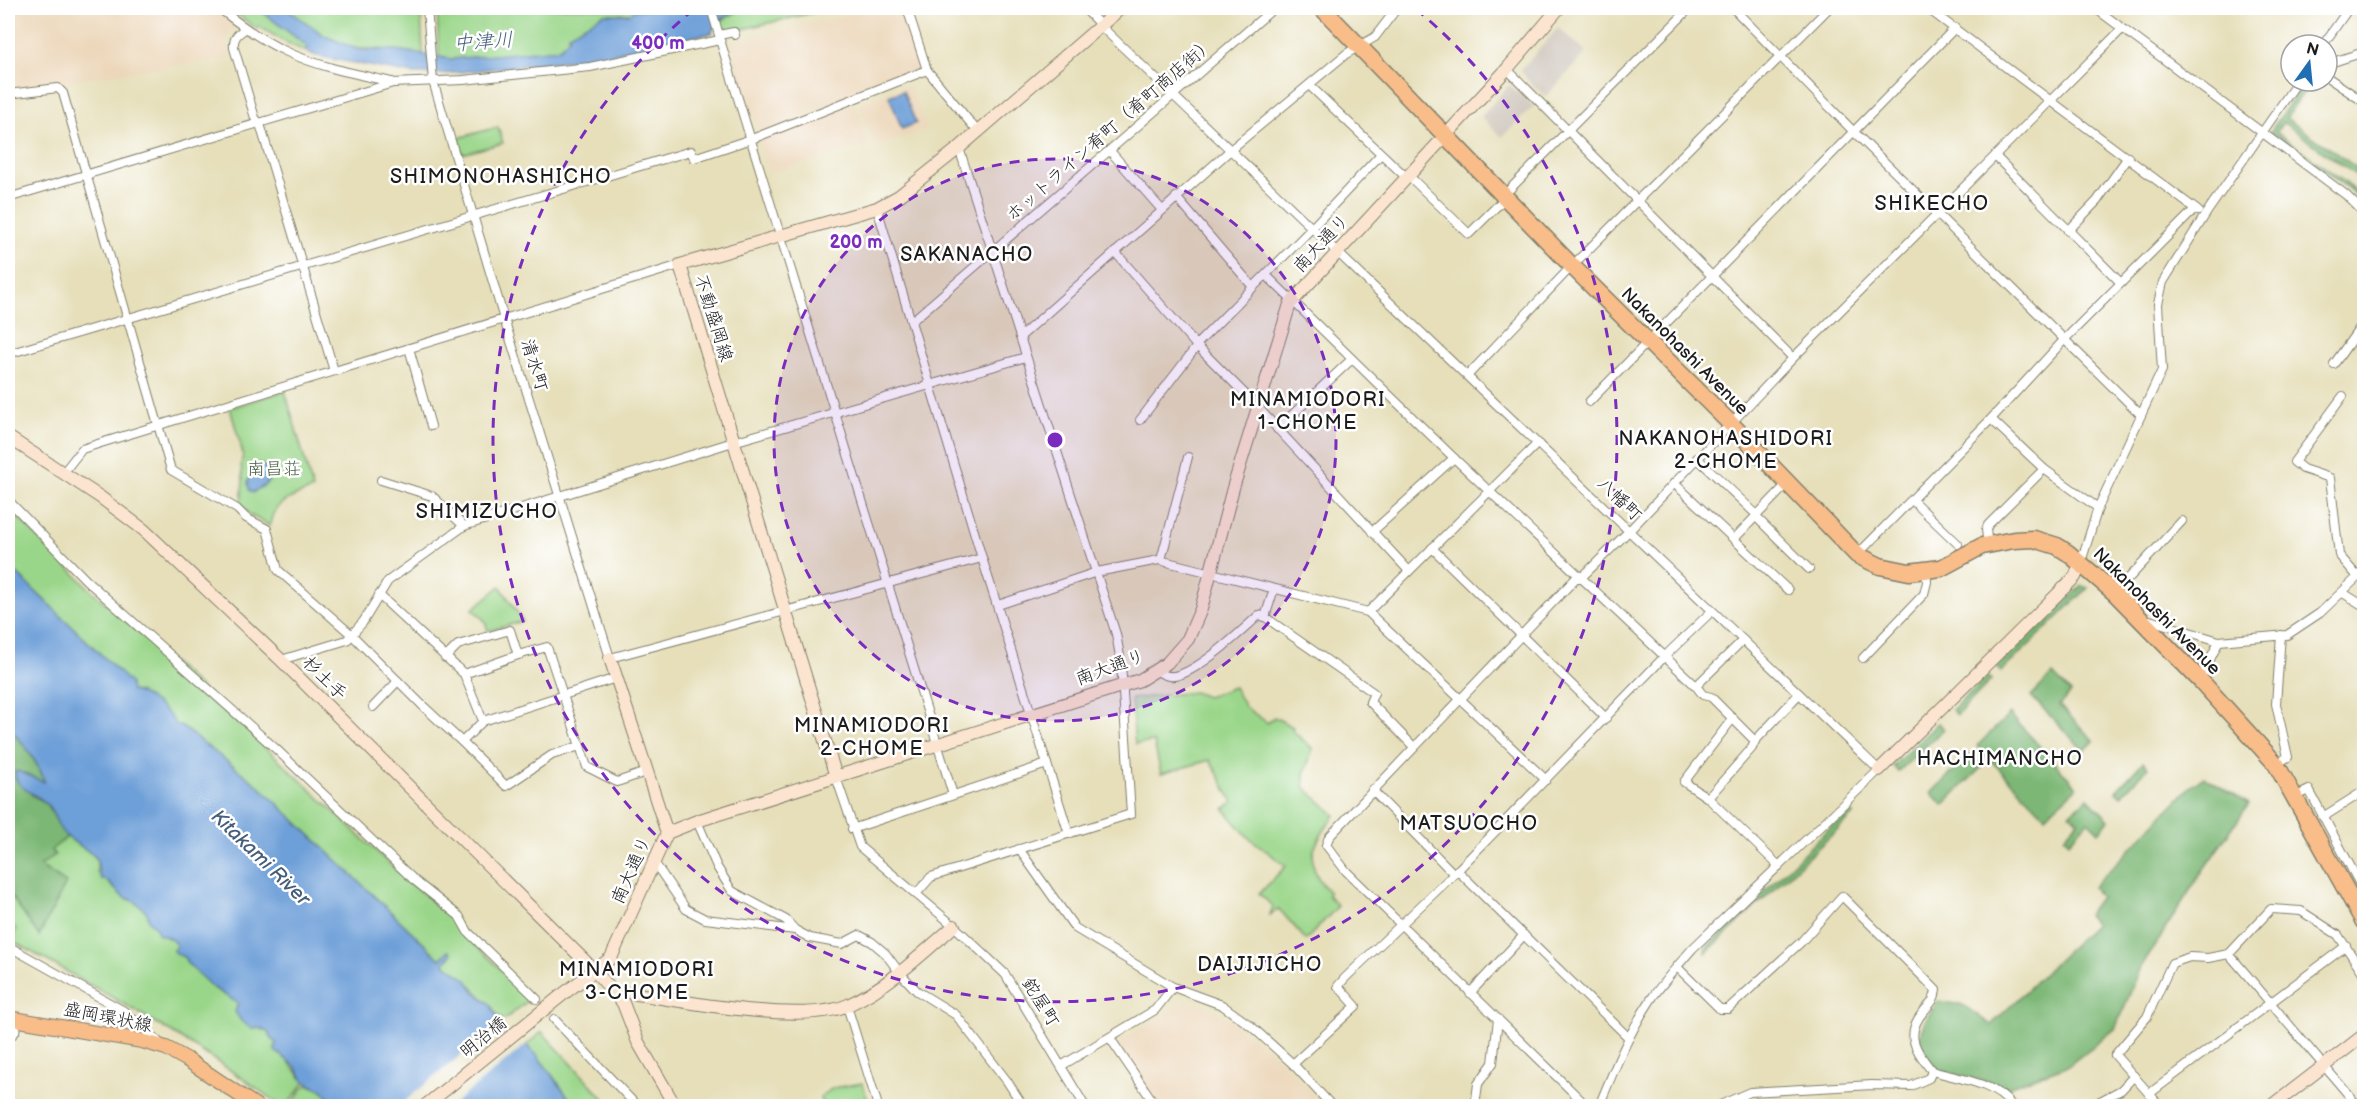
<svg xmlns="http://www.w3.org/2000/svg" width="2372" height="1114" font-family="'Balsamiq Sans','Klee One',sans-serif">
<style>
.built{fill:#ecd7ba}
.industrial{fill:#cbc2b8}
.green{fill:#9ad689;stroke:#5b7952;stroke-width:1.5}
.forest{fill:#7bb775;stroke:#4c6a48;stroke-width:1.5}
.water{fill:#6d9fd8;stroke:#445e7a;stroke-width:1.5}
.pier{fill:#e6dfba}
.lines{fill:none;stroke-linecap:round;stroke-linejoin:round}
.street-casing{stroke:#817e6b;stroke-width:10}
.secondary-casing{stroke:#817e6b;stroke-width:14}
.primary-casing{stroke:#817e6b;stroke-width:16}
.highway-casing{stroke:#817e6b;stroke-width:19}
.street{stroke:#fff;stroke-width:8}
.secondary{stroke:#fce5d0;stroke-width:12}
.primary{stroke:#f8bd89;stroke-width:14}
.highway{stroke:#f8bd89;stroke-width:16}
.ring{fill:none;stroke:#7b2cbf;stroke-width:3;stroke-dasharray:10 8}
.labels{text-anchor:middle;stroke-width:5;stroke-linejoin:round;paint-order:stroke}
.street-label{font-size:18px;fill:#1c1c1c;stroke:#fff}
.park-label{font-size:18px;fill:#485d42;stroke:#fff}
.water-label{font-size:20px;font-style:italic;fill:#445e7a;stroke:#fff}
.neighbourhood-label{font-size:20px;letter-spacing:1.5px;fill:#1c1c1c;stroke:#fff}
.centre{fill:#7b2cbf;stroke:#fff;stroke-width:3}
.ring-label{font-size:18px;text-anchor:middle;font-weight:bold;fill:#7b2cbf;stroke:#fff;stroke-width:5;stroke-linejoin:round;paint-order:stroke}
</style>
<rect width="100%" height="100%" fill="#fff"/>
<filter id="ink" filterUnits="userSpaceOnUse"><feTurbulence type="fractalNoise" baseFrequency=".0167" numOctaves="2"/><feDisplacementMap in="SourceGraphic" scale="12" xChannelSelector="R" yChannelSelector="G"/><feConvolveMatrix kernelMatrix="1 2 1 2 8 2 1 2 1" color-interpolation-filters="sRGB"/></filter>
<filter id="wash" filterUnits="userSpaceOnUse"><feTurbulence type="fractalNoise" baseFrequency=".008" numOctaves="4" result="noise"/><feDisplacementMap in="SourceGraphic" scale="24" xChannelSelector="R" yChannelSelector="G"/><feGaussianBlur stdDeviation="1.35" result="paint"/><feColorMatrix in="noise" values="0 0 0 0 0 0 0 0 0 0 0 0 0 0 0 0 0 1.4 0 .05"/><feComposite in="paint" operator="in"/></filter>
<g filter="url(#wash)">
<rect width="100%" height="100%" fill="#e6dfba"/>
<g class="built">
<polygon points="8,8 213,8 237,27 229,31 225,41 231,58 57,82 55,86 8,91"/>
<polygon points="877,8 902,8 921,69 760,133 730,43"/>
<polygon points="909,85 927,129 875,147 860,104"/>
<polygon points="855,103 868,145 769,173 759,144 760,140"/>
<polygon points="1186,1001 1205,1007 1231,1021 1275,1055 1324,1106 1160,1106 1117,1043"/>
</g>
<g class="industrial">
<polygon points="1558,28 1587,52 1546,96 1530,83 1521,70"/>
<polygon points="1509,85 1534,106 1502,137 1481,117"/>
</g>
<g class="green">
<polygon points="229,8 257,8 307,46 305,51 287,43 258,26 257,29"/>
<polygon points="286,8 419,8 421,15 423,54 395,50 353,48 325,36"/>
<polygon points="437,8 670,8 635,10 629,14 604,14 573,33 567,43 555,50 452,59 439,58"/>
<polygon points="750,8 833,8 734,31 721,31 718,23 738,11"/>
<polygon points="498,127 503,143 462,154 458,138"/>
<path d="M285,391L313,489C292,497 272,502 270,526L250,515L241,504L243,481L241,464L243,454L230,408Z"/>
<path d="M8,508L94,593L228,712L410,883L442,908L465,935L531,998L503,1021C496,1015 494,1009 487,1002C474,988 460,975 444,963L452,954L449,951L440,959L259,786L182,727L176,725L139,692L131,691L115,668L8,565Z"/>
<polygon points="500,586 523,621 488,631 485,621 473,609"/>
<path d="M1234,687L1245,707L1268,723L1274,717L1293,727L1292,730L1313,749L1304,774V787L1335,815C1313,845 1301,862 1329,892L1328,895L1338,906L1306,940L1279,909L1270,915L1273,906L1259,894L1286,866L1248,837L1224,809L1233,802L1210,760L1161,774L1154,742L1135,744L1131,699L1194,692L1207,697Z"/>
<path d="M67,837L95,856L97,861V873L126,898L134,901L147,912L149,921L176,943L177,946L173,950L185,958L187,963L212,987L238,1003L255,1029L259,1028L269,1032L272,1040L276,1041C277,1049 298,1073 305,1082L288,1104L290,1106H281C196,1043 104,992 12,941L16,929L8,925V892L39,935L40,866L54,854L50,850Z"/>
<polygon points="542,1032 611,1106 575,1106 546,1067 526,1045"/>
<polygon points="862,1083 870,1106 822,1106 820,1097 833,1088"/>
<path d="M307,1085C322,1089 327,1093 333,1106H291L301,1090Z"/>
</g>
<g class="forest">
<polygon points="2305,81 2311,81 2286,118 2364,173 2364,181 2283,122 2276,132 2346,183 2364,200 2364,204 2349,189 2270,132"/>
<polygon points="2082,586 2088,588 2001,672 1997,667"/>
<polygon points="2053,674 2071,693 2059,705 2094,741 2084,751 2031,696"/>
<polygon points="1987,676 1991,680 1957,715 1952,710"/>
<polygon points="2010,714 2077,787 2045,816 1977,746"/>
<polygon points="1938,723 1944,729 1898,772 1893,766"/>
<path d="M8,729C20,736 43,770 44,783L25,773L15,772L33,796L45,802L67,837L51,850L55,855L40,866L66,883L39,936L8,892V842L12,839L8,834Z"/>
<polygon points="1970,755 1982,767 1943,805 1931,793"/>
<polygon points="2143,762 2148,767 2121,796 2116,791"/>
<polygon points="2204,777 2249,804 2199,876 2141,967 2115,1029 2069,1065 2008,1087 1940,1071 1925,1056 1919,1037 1925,1021 1938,1001 1963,1005 1991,1025 2095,924 2087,915 2100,897 2093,887 2190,787"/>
<polygon points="2088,798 2109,820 2099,832 2088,821 2069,842 2064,837 2078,821 2070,814"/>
<polygon points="1849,809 1854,814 1706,953 1705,949"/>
</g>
<g class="water">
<path d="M257,8H286L325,36L359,50H395L452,59L559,49L570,37L567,36L569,34L604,14H629L635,10L670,8H750C736,11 715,18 712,33L592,58L443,74H413L317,56L305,51L307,46Z"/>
<polygon points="903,91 916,123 902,129 889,96"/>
<path d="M259,464C267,466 274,477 266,484C262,488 257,488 253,493L249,490L248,481L255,465Z"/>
<path d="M8,565L115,668L130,683L131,691C147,694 169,711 176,725L182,727L259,786L440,959L449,951L451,952L452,954L444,963L467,980L474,991L490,1004L496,1015L537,1055L575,1106H333L328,1096L322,1090L305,1082L295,1066L275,1051L276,1042L272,1040L268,1032L259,1028L252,1029L241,1021L235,1012L238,1003L212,987L187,963L185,958L173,951L177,946C174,939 165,936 158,934L156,928L149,921L147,912L134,901L122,896L106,880L101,879C97,872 100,864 95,857C91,851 72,842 65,835C56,827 55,812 46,803C37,794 14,789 15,772L18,771L44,782C43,770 19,735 8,729Z"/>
</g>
<polygon class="pier" points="505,1019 528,1043 451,1106 399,1106"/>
</g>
<g filter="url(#ink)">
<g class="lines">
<defs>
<g id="street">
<path d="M219,8C239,24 261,40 285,51C319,67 356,74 392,82"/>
<polyline points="427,8 433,81 504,319 610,658 982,558"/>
<polyline points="711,8 719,35 734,32 735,35"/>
<polyline points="907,8 927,70 978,132"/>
<path d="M1084,8L1107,32L1879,770L1693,948C1679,964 1664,981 1652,998C1629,1032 1614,1070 1599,1106"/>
<polyline points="1733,8 1853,131 2141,415"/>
<polyline points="1927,8 2198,211"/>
<polyline points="2095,8 2346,195 2364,213"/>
<path d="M245,29C237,34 233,38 234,48L255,118L260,124L334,371"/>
<polyline points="2323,45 2349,8"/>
<polyline points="2327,64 2364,52"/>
<polyline points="1507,69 1793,358"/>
<polyline points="2327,77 2364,102"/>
<polyline points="1309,85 1407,178"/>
<polyline points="8,94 58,88 63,93 171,470 237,509 246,518 267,529 278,570 352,635 422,705 462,742 483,721"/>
<polyline points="1110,151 1162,210"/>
<polyline points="1995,156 2121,283"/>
<polyline points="1409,176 1469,234 1506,197"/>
<polyline points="1504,195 1690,8"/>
<polyline points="1176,197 1253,287"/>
<polyline points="8,198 393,83 463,80 590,67 720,40 953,795"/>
<polyline points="877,208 982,558 1069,834"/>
<polyline points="2068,231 2097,201 2128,157"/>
<polyline points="1115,252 1196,345 1251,400 1409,571"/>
<polyline points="1266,275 1454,458 1696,686 1743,640"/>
<polyline points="912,321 1274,8"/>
<polyline points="1020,337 1235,146 1346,54 1375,37 1397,8"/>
<polyline points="1196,345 1309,231 1381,154"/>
<polyline points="409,348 431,426"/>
<polyline points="8,354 691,151 694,158 757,137 927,70"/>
<polyline points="2334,364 2364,322"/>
<polyline points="1468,375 1572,266 1829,8"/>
<polyline points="2343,396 2294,462 2303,469 2330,478 2339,555 2358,577"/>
<polyline points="1589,402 1955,28"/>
<polyline points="1991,419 2044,469 2098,508"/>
<polyline points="1140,420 1197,346"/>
<polyline points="1277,429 1352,359"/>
<polyline points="1697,458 1757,515"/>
<polyline points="63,473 82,449 104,442 680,265"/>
<polyline points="381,480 432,496 464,526"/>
<polyline points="1674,483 1788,590"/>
<polyline points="8,500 86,580 276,749 414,880 459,916 468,932 537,999"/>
<polyline points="1912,500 1958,544"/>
<polyline points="1756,517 1809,569"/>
<polyline points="1372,532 1454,458"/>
<polyline points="1734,539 1788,483"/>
<polyline points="1988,545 1986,530 1988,525 2044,469"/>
<polyline points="1432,548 1606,718"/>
<polyline points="1857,555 1991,419 2064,340 2195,209"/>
<polyline points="1161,560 1188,457"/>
<polyline points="2081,562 2098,508 2162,370 2158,304 2163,282 2207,212 2298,81"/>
<polyline points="2115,593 2182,521"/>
<polyline points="2343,593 2364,606"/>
<polyline points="379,595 464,674 483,721 616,678"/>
<polyline points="998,605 1097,572 1159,560 1368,612 1546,780"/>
<polyline points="1368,612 1538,443"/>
<polyline points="1265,617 1374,693 1370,702 1414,747"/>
<polyline points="2143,618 2219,641 2287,635 2320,613 2364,571"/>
<polyline points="445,658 458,645 510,630 518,655 547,647 587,767 617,782 646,772"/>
<polyline points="1863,658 1924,594 1927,582 1926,570"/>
<polyline points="281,660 347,640 363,622 388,581 464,526 733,442 1026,357"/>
<path d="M1156,670C1162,674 1167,677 1174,676C1197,673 1242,631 1259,615L1265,617L1274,589"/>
<polyline points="464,674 518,655"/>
<polyline points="2200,680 2219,641"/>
<polyline points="1696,686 1703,695 1711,697 1755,741 1799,694"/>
<polyline points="373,707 398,681"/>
<polyline points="1733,718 1684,782 1708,798 1779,866"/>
<polyline points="462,742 506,786 552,755 580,746"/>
<polyline points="2276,764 2288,757 2276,704 2281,635"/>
<polyline points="836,777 860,847 954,926 1005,974 1085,1106"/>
<polyline points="1372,790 1454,874"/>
<polyline points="2295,797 2309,790 2361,886 2364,886"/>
<polyline points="1708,798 1752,748 1755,741"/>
<polyline points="2323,817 2364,791"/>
<polyline points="697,821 717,867 732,891 786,920 795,930 810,938 842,944 859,935 872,942 885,953 900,973 917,991 956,1015 1007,1081 1023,1106"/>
<polyline points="852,829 1047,764"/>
<polyline points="1019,849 1075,928 1173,987 1222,1005 1251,1026 1293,1064 1332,1106"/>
<polyline points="654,862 686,909 705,919 795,930"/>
<polyline points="1457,870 1629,1038"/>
<polyline points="916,894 931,877 1131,814 1121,662 1116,634 959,148"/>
<polyline points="8,946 124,1011 161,1044"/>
<polyline points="2229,954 2358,1106"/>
<path d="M1677,967L1720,1009H1728L1801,942L1842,896L1936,990C1935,1000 1930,1004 1924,1011C1904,1034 1915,1050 1932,1071L1929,1078L1911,1086L1872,1085L1750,1092L1718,1106"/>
<polyline points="1470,993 1524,935"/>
<polyline points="847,1006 878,1106"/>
<polyline points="554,1019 637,1106"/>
<polyline points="1110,1038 1156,1106"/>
<polyline points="8,1039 15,1032 17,1019"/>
<polyline points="1293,1064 1356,1006 1338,986 1345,978 1454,874 1665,656 1712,611"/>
<polyline points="1061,1066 1155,1010 1173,987"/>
<path d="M1932,1071C1960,1079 1994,1082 2012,1106"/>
<polyline points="2149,1094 2346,946"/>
<polyline points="1475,1106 1478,1084 1493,1063 1498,1019"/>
<polyline points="1587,1106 1346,871 1326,845 1329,837 1576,578 1581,578 1629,531 1793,358 2122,29"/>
<polyline points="2091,1106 2121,1090 2134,1076"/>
<polyline points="2160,1106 2115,1055 2147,1017 2172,963 2190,957 2208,958 2229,954 2271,909 2301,911 2338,935 2364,974"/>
</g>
<g id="secondary">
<polyline points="8,437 100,497 144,530 281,660 594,970 623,1003 638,1042 675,1106"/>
<polyline points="610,658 667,833"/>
<polyline points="1879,770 2075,577 2081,562"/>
<polyline points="836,777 680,265 877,208 899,196 959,148 1121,8"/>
<path d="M631,993C681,1001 804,1025 848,1005C889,986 921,955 954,926"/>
<polyline points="425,1106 562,995 611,958 667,833 697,821 1140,680 1167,663 1188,639 1201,609 1233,488 1290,304 1507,69 1559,8"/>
<polyline points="2272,1106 2364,1035"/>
</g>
<polyline id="primary" points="8,1018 142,1041 166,1048 186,1059 256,1106"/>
<polyline id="highway" points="1322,8 1572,266 1730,423 1857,555 1880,566 1909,572 1941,568 1982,546 2014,540 2034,539 2057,546 2068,553 2115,593 2200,680 2276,764 2364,922"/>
</defs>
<use href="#street" class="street-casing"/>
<use href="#secondary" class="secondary-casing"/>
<use href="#primary" class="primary-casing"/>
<use href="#highway" class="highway-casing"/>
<use href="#street" class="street"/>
<use href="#secondary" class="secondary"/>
<use href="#primary" class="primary"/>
<use href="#highway" class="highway"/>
</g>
</g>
<circle cx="1055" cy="440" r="281" fill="#7b2cbf" fill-opacity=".12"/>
<g class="ring">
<circle cx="1055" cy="440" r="281"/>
<path d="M1416 9A562 562 0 1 1 694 9"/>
</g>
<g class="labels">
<g class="street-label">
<text transform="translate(1110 129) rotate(-41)" y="6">ホットライン肴町（肴町商店街）</text>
<text transform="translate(1321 243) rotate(-47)" y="6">南大通り</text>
<text transform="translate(714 318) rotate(73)" y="6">不動盛岡線</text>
<text transform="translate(1685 351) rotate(45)" y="6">Nakanohashi Avenue</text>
<text transform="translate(535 365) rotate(73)" y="6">清水町</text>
<text transform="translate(1620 499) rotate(44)" y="6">八幡町</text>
<text transform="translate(2157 611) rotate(45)" y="6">Nakanohashi Avenue</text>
<text transform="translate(1110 667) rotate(-20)" y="6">南大通り</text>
<text transform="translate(325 678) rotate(45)" y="6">杉土手</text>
<text transform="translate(631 870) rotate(-66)" y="6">南大通り</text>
<text transform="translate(1041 1002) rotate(58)" y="6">鉈屋町</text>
<text transform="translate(108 1017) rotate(11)" y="6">盛岡環状線</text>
<text transform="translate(483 1037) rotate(-39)" y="6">明治橋</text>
</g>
<g class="park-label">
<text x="274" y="475">南昌荘</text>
</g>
<g class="water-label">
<text transform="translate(483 41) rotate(-4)" y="7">中津川</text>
<text transform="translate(261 857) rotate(44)" y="7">Kitakami River</text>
</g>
<g class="neighbourhood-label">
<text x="501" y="183">SHIMONOHASHICHO</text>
<text x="1932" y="210">SHIKECHO</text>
<text x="967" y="261">SAKANACHO</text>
<text x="1308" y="406">MINAMIODORI<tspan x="1308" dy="23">1-CHOME</tspan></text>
<text x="1726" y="445">NAKANOHASHIDORI<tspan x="1726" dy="23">2-CHOME</tspan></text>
<text x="487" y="518">SHIMIZUCHO</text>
<text x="872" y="732">MINAMIODORI<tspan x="872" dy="23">2-CHOME</tspan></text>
<text x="2000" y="765">HACHIMANCHO</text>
<text x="1469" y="830">MATSUOCHO</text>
<text x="1260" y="971">DAIJIJICHO</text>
<text x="637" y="976">MINAMIODORI<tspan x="637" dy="23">3-CHOME</tspan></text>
</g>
</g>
<circle cx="1055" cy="440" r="9" class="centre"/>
<g class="ring-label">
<text x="658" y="49">400 m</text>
<text x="856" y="248">200 m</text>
</g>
<rect width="2372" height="1114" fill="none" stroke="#fff" stroke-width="30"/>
<g transform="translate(2309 63) rotate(15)"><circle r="28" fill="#ffffff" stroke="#a4a4a4" stroke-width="1.5"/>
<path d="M0-4.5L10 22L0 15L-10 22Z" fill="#1f6fb2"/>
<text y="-9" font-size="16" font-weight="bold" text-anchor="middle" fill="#1c1c1c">N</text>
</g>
</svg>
